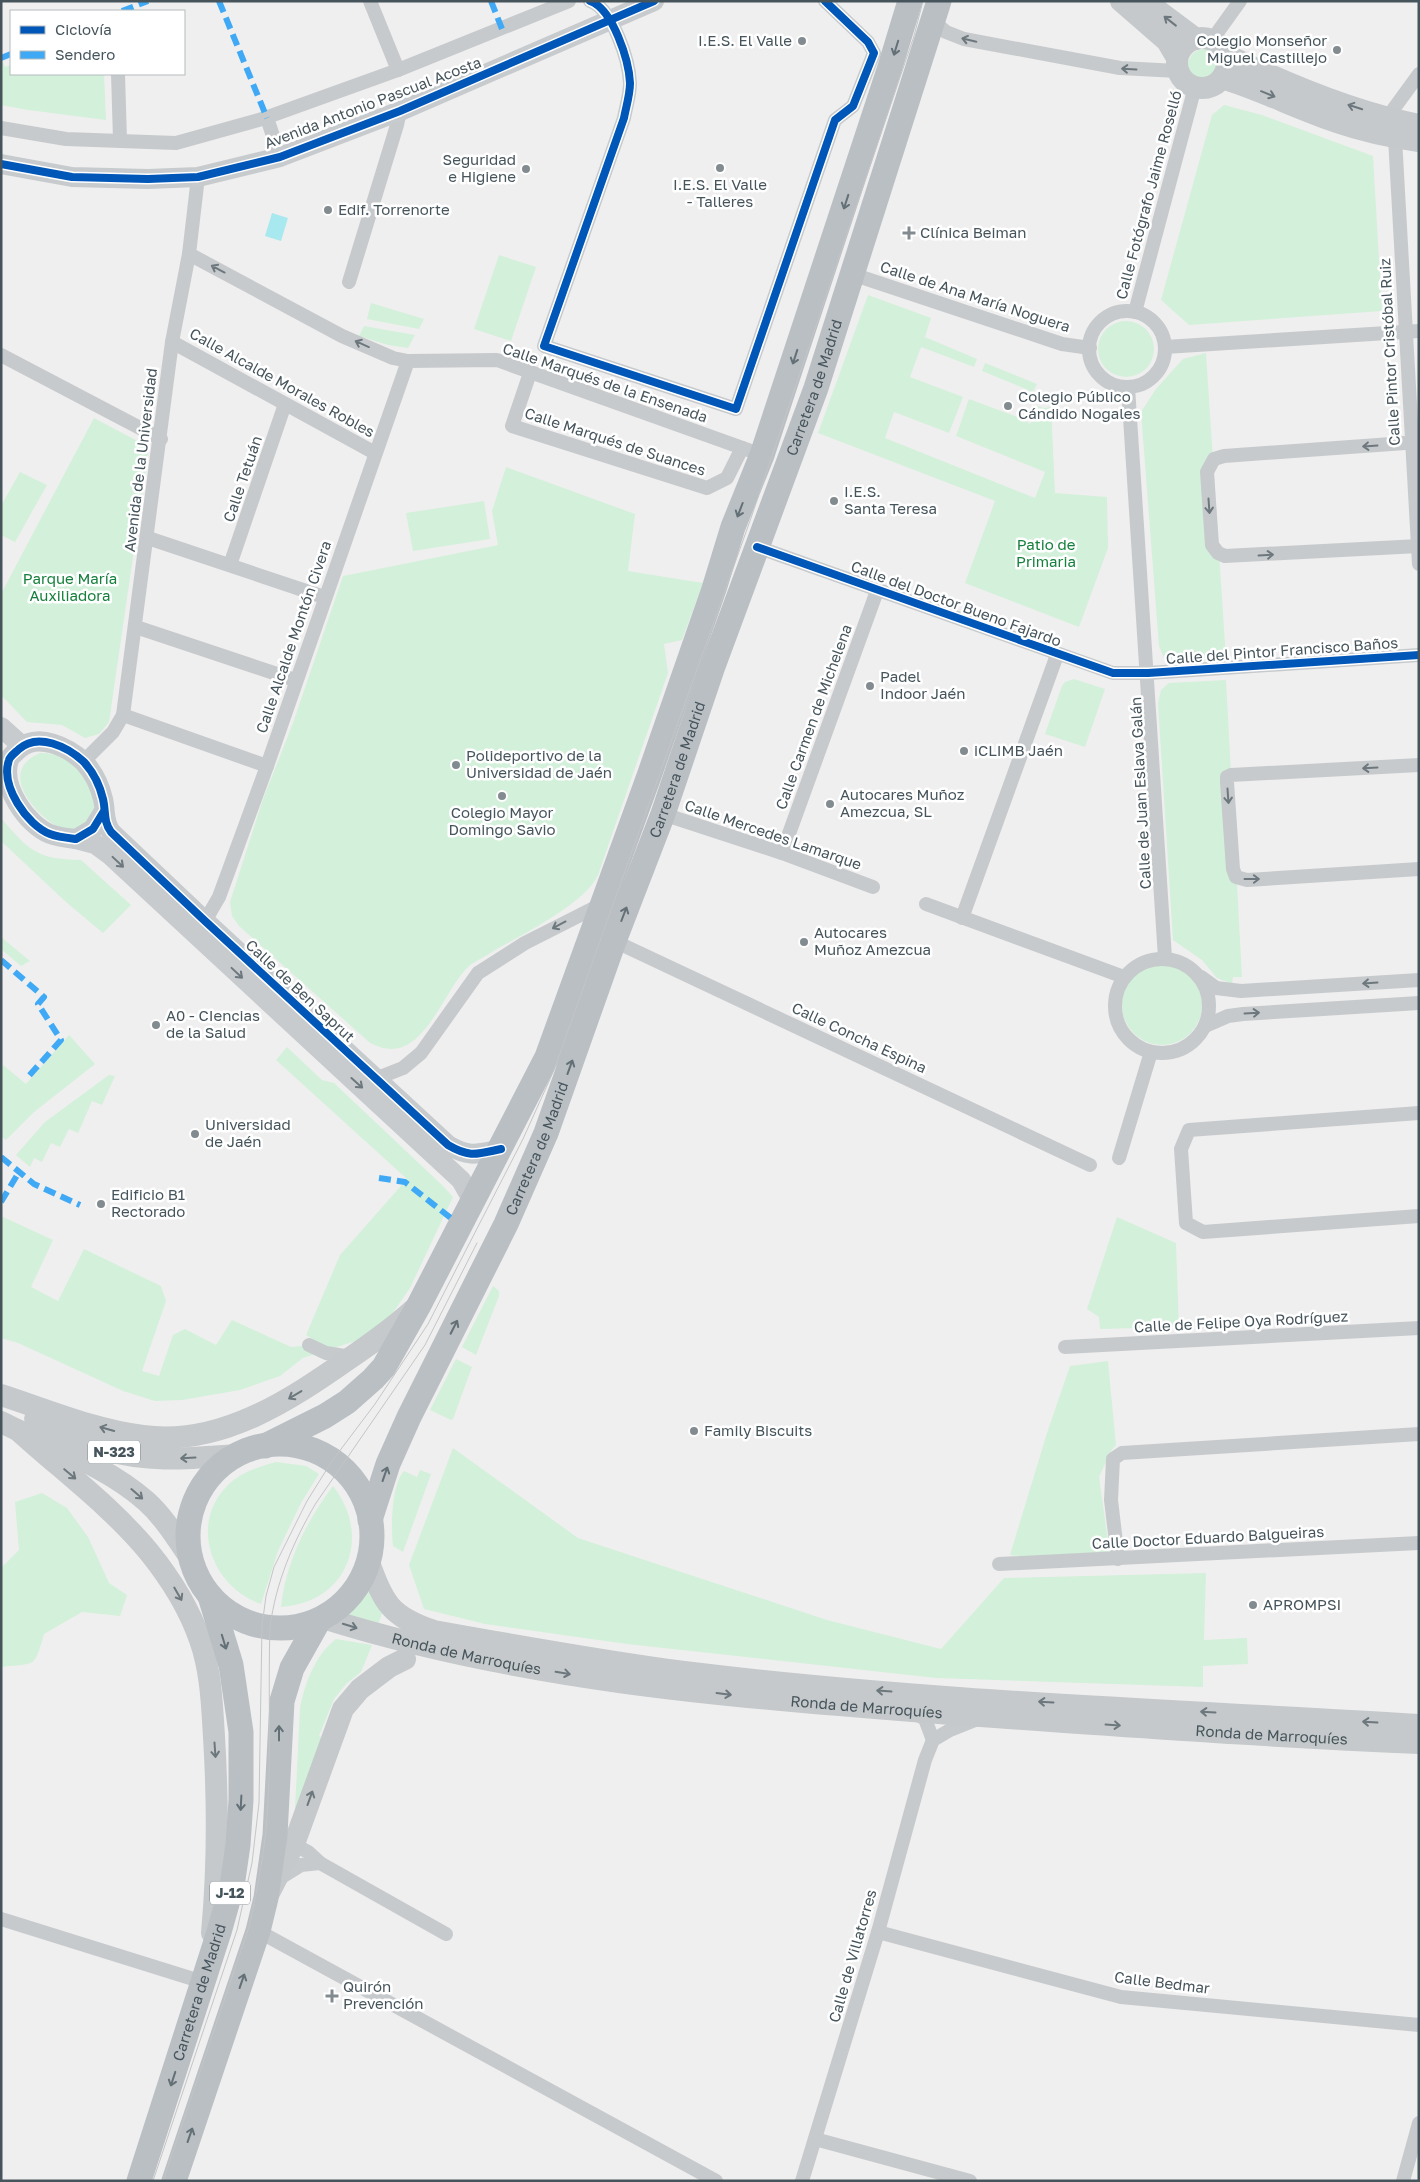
<svg xmlns="http://www.w3.org/2000/svg" width="1420" height="2182" font-family="'Golos Text',sans-serif">
<style>
.green{fill:#d3f0da}
.water{fill:#a7e9ee}
.lines{fill:none;stroke-linecap:round;stroke-linejoin:round}
.street{stroke:#c7cacc;stroke-width:14}
.secondary{stroke:#c7cbce;stroke-width:20}
.primary{stroke:#c5c9cb;stroke-width:22}
.highway{stroke:#babfc4;stroke-width:25}
.tram{stroke:#c3c5c6;stroke-width:1}
.quiet{stroke:#3fa9f5;stroke-width:6;stroke-dasharray:12 6;stroke-linecap:butt}
.cycleway-casing{stroke:#fff;stroke-width:11}
.cycleway{stroke:#0057b8;stroke-width:8}
.oneway{stroke:#6c787d}
.oneway2{stroke:#6d787e}
.oneway3{stroke:#637076}
.poi-dot{fill:#828b8f;stroke:#fff;stroke-width:2}
.labels{text-anchor:middle;stroke-width:5;stroke-linejoin:round;paint-order:stroke}
.shield{fill:#fff;stroke:#7e888d;stroke-width:1}
.shield-label{font-size:14px;font-weight:bold;fill:#46555c}
.poi-label{font-size:15px;fill:#46555c;stroke:#fff;text-anchor:start}
.street-label{font-size:15px;fill:#46555c;stroke:#fff}
.park-label{font-size:15px;fill:#15803c;stroke:#fff}
</style>
<rect width="100%" height="100%" fill="#f0efef"/>
<g class="green">
<circle cx="1204" cy="65" r="16"/>
<polygon points="3,62 5,67 11,65 11,74 104,74 106,120 28,110 1,105 1,63"/>
<polygon points="1224,105 1262,115 1373,156 1382,311 1189,325 1161,300 1212,115"/>
<polygon points="499,255 536,267 511,341 474,329"/>
<polygon points="868,295 931,318 925,337 977,359 974,367 921,347 910,377 963,397 949,433 894,412 885,438 1035,498 1045,472 956,436 969,399 1023,419 1030,424 1037,406 1044,408 1051,407 1055,493 1107,497 1108,548 1079,627 965,583 995,501 818,433"/>
<polygon points="371,303 424,319 419,329 367,319"/>
<circle cx="1126" cy="349" r="28"/>
<polygon points="364,326 415,335 408,348 388,345 359,336"/>
<polygon points="1206,353 1226,659 1176,663 1164,658 1159,646 1141,412 1156,389 1183,359"/>
<polygon points="985,363 1037,384 1033,392 982,371"/>
<polygon points="94,418 149,447 109,722 99,734 85,738 62,725 27,722 1,695 1,594"/>
<path d="M506,467L635,514L628,571L703,583L682,640L664,644L668,673L598,875C585,904 521,935 492,952C485,957 475,961 469,966C441,992 421,1073 369,1042L239,926L232,916L230,902L263,799L293,723L343,576L498,545L492,511Z"/>
<polygon points="20,472 47,485 15,542 1,535 1,506"/>
<polygon points="484,501 490,539 413,551 406,513"/>
<polygon points="1074,679 1105,689 1085,747 1045,734 1062,686 1065,682"/>
<polygon points="1226,680 1242,977 1233,977 1232,984 1217,978 1202,960 1173,940 1158,703 1161,690 1169,683"/>
<path d="M40,753C68,751 87,778 98,800L91,822L75,830C68,829 58,828 53,824C29,807 0,770 40,753Z"/>
<path d="M1,818C29,851 37,859 81,860L131,905L103,933L66,902L1,841Z"/>
<polygon points="1,937 30,961 21,966 1,949"/>
<circle cx="1162" cy="1005" r="40"/>
<polygon points="69,1035 95,1064 34,1112 6,1140 1,1136 1,1067 3,1065 26,1084"/>
<polygon points="287,1047 322,1080 334,1083 443,1186 453,1197 410,1288 392,1314 359,1340 303,1358 280,1376 240,1390 182,1400 155,1401 123,1391 18,1343 1,1338 1,1216 53,1240 31,1287 58,1301 84,1249 161,1286 166,1301 142,1371 159,1376 173,1335 185,1329 216,1345 232,1320 291,1347 309,1345 314,1340 306,1335 340,1255 407,1179 276,1060"/>
<polygon points="109,1075 115,1076 102,1105 92,1101 78,1133 69,1129 60,1147 51,1143 42,1162 34,1158 30,1167 16,1155 45,1122"/>
<polygon points="1117,1217 1176,1243 1179,1327 1100,1329 1099,1317 1087,1309"/>
<polygon points="493,1286 499,1291 499,1296 476,1355 462,1347"/>
<polygon points="456,1359 472,1367 453,1419 451,1420 430,1410"/>
<polygon points="1108,1361 1116,1445 1111,1451 1099,1477 1110,1555 1038,1558 1010,1555 1047,1433 1070,1366"/>
<polygon points="453,1448 578,1538 827,1620 941,1649 1004,1578 1206,1573 1204,1640 1247,1638 1248,1664 1203,1666 1203,1687 936,1678 627,1644 485,1624 424,1609 409,1565"/>
<path d="M276,1462L306,1466L319,1474L301,1503L278,1551L261,1604C212,1587 188,1524 228,1485C241,1472 258,1467 276,1462Z"/>
<path d="M420,1470L431,1474L403,1552L393,1546C391,1528 391,1485 404,1471L417,1477Z"/>
<path d="M333,1486C373,1537 347,1603 281,1607C285,1564 307,1520 333,1486Z"/>
<path d="M42,1493L67,1508L88,1537L109,1583L127,1595L120,1616L82,1612L44,1634C34,1669 36,1663 1,1667V1568L19,1550L15,1502Z"/>
<polygon points="370,1585 383,1611 377,1627 343,1618 358,1603"/>
<path d="M336,1639L372,1645L361,1672L346,1684L334,1699L319,1736L324,1738L294,1828L300,1708C305,1683 315,1655 336,1639Z"/>
</g>
<polygon class="water" points="272,213 288,218 281,241 265,236"/>
<g class="lines">
<g class="street">
<polyline points="370,1 398,70"/>
<path d="M590,1C613,9 629,61 630,83C630,95 626,107 624,118L544,346L736,409L835,120L853,106L874,53L868,42L825,1"/>
<polyline points="934,22 946,32 964,39 1120,68 1178,71"/>
<polyline points="1212,40 1240,1"/>
<polyline points="118,74 120,140"/>
<polyline points="267,118 280,157"/>
<polyline points="1387,118 1419,74"/>
<polyline points="1,128 66,139 176,143 262,119 398,70 569,1"/>
<polyline points="1395,138 1419,564"/>
<polyline points="189,254 342,336 393,358 408,361 497,360 762,455"/>
<polyline points="852,274 1062,344 1090,348"/>
<polyline points="349,282 397,125 400,111"/>
<circle cx="1127" cy="349" r="38"/>
<polyline points="1135,312 1195,87"/>
<polyline points="172,342 375,453"/>
<polyline points="1165,347 1419,331"/>
<polyline points="1,355 161,439"/>
<polyline points="530,373 512,426 707,488 727,478 742,448"/>
<polyline points="1128,387 1165,958"/>
<polyline points="1419,442 1224,456 1214,459 1207,472 1212,545 1218,553 1225,556 1419,546"/>
<polyline points="148,538 324,597"/>
<polyline points="757,547 1113,673 1148,673 1419,655"/>
<polyline points="230,565 285,404"/>
<polyline points="136,627 295,680"/>
<polyline points="123,715 267,766"/>
<polyline points="83,762 113,732 123,715 172,342 189,254 198,177"/>
<polyline points="1419,765 1231,775 1227,777 1227,782 1233,869 1236,877 1247,880 1419,869"/>
<polyline points="663,814 782,853 873,887"/>
<polyline points="782,853 877,591"/>
<polyline points="926,904 1124,977"/>
<polyline points="962,918 1057,655"/>
<polyline points="205,921 219,897 267,766 408,361"/>
<polyline points="614,941 1090,1165"/>
<circle cx="1162" cy="1006" r="47"/>
<polyline points="1201,977 1216,988 1241,991 1419,980"/>
<polyline points="1205,1026 1228,1016 1243,1014 1419,1003"/>
<polyline points="375,1079 403,1068 421,1053 478,973 525,943 602,904"/>
<polyline points="1419,1113 1189,1130 1181,1149 1186,1223 1203,1232 1419,1216"/>
<polyline points="1119,1158 1151,1052"/>
<polyline points="309,1345 326,1353 351,1357"/>
<polyline points="1065,1347 1419,1328"/>
<polyline points="1118,1559 1111,1500 1113,1459 1122,1453 1419,1434"/>
<polyline points="999,1564 1419,1543"/>
<polyline points="913,1712 925,1719 933,1740"/>
<polyline points="287,1841 308,1852 320,1863 446,1934"/>
<polyline points="280,1878 301,1865 320,1863"/>
<polyline points="1,1919 203,1982"/>
<polyline points="258,1931 716,2181"/>
<polyline points="878,1932 1121,1997 1419,2025"/>
<polyline points="815,2139 970,2181"/>
<polyline points="802,2181 878,1932 925,1760 933,1740 950,1730 975,1720"/>
<polyline points="1403,2181 1419,2123"/>
</g>
<g class="secondary">
<polyline points="1,164 72,177 148,179 198,177 280,157 400,111 654,1"/>
<polyline points="1,727 22,746"/>
<path d="M104,811L93,829L76,839C68,838 58,837 50,834C27,825 0,786 9,760C10,756 16,752 19,749C38,732 68,747 84,762C93,772 100,786 103,799C106,811 103,821 111,832L205,921L448,1145C470,1158 477,1154 501,1149"/>
<polyline points="76,839 95,844 110,855 461,1180 473,1201"/>
</g>
<g class="primary">
<polyline points="1121,1 1167,41 1177,58"/>
<polyline points="1145,1 1196,39"/>
<circle cx="1202" cy="63" r="25"/>
<path d="M1225,54C1286,84 1352,112 1419,125"/>
<path d="M1222,78C1261,90 1298,109 1337,122C1363,131 1391,137 1419,141"/>
<path d="M1,1395C47,1410 94,1430 143,1436C220,1447 290,1400 350,1358C372,1343 393,1328 413,1310"/>
<path d="M35,1419C58,1430 82,1443 106,1450C149,1463 193,1458 237,1455"/>
<path d="M1,1422C50,1447 104,1464 146,1501C164,1517 177,1539 191,1559"/>
<path d="M19,1431C63,1471 111,1506 149,1552C170,1578 189,1608 200,1640C211,1671 212,1704 214,1737C218,1802 218,1868 212,1933"/>
<path d="M368,1560C384,1603 389,1616 434,1631C517,1646 600,1661 684,1672C928,1702 1174,1710 1419,1725"/>
<path id="s1" d="M323,1618C517,1679 723,1697 925,1712C1090,1724 1254,1736 1419,1743"/>
<polyline points="269,1893 294,1844 343,1709 360,1689 389,1667 405,1659"/>
</g>
<g class="highway">
<circle cx="280" cy="1536" r="92"/>
<polyline points="265,1446 325,1416 347,1402 373,1379 384,1367 419,1305 547,1057 649,776 714,589 733,527 762,455 890,67 910,1"/>
<path id="s2" d="M370,1520L388,1464L409,1417L506,1224L546,1133L614,941L663,814L712,669L816,388L939,1"/>
<path id="s3" d="M139,2181L219,1932L232,1886L238,1845L241,1800V1732L231,1665L210,1596"/>
<polyline points="174,2181 258,1931 266,1898 275,1835 282,1701 292,1668 319,1620"/>
</g>
<g class="tram">
<polyline points="153,2181 237,1930 252,1863 259,1803 262,1626 266,1596 274,1567 307,1501 332,1461 375,1404 428,1324 523,1139 554,1070 751,518 914,36 923,1"/>
<path d="M163,2181L249,1927C258,1887 266,1845 268,1803C271,1744 268,1686 270,1627C276,1582 293,1542 316,1503L425,1345L477,1243"/>
</g>
<g class="quiet">
<polyline points="219,1 267,118"/>
<polyline points="491,1 502,29"/>
<polyline points="122,11 148,1"/>
<polyline points="1,58 11,54"/>
<polyline points="1,960 44,997 38,1004 61,1040 28,1077"/>
<polyline points="1,1157 34,1184 80,1205"/>
<polyline points="379,1178 405,1182 452,1219"/>
<polyline points="1,1202 19,1172"/>
</g>
<defs>
<g id="cycleway">
<path d="M590,1C613,9 629,61 630,83C630,95 626,107 624,118L544,346L736,409L835,120L853,106L874,53L868,42L825,1"/>
<polyline points="1,164 72,177 148,179 198,177 280,157 400,111 654,1"/>
<polyline points="757,547 1113,673 1148,673 1419,655"/>
<path d="M104,811L93,829L76,839C68,838 58,837 50,834C27,825 0,786 9,760C10,756 16,752 19,749C38,732 68,747 84,762C93,772 100,786 103,799C106,811 103,821 111,832L205,921L448,1145C470,1158 477,1154 501,1149"/>
</g>
</defs>
<use href="#cycleway" class="cycleway-casing"/>
<use href="#cycleway" class="cycleway"/>
</g>
<defs><path id="oneway-shaft" d="M-6 0H5M1.5-3L5.5 0L1.5 3" fill="none" stroke-width="1.6" stroke-linecap="round" stroke-linejoin="round" transform="scale(1.25)"/></defs>
<g class="oneway">
<use href="#oneway-shaft" transform="translate(1170 21) rotate(-142)"/>
<use href="#oneway-shaft" transform="translate(1268 94) rotate(22)"/>
<use href="#oneway-shaft" transform="translate(1355 107) rotate(-162)"/>
<use href="#oneway-shaft" transform="translate(295 1395) rotate(149)"/>
<use href="#oneway-shaft" transform="translate(107 1429) rotate(-164)"/>
<use href="#oneway-shaft" transform="translate(188 1458) rotate(177)"/>
<use href="#oneway-shaft" transform="translate(70 1474) rotate(40)"/>
<use href="#oneway-shaft" transform="translate(137 1494) rotate(41)"/>
<use href="#oneway-shaft" transform="translate(178 1594) rotate(60)"/>
<use href="#oneway-shaft" transform="translate(350 1626) rotate(17)"/>
<use href="#oneway-shaft" transform="translate(563 1673) rotate(9)"/>
<use href="#oneway-shaft" transform="translate(884 1691) rotate(-176)"/>
<use href="#oneway-shaft" transform="translate(724 1694) rotate(7)"/>
<use href="#oneway-shaft" transform="translate(1046 1702) rotate(-177)"/>
<use href="#oneway-shaft" transform="translate(1208 1712) rotate(-177)"/>
<use href="#oneway-shaft" transform="translate(1370 1722) rotate(-177)"/>
<use href="#oneway-shaft" transform="translate(1113 1725) rotate(4)"/>
<use href="#oneway-shaft" transform="translate(215 1750) rotate(86)"/>
<use href="#oneway-shaft" transform="translate(310 1798) rotate(-70)"/>
</g>
<g class="oneway2">
<use href="#oneway-shaft" transform="translate(969 40) rotate(-167)"/>
<use href="#oneway-shaft" transform="translate(1129 69) rotate(-177)"/>
<use href="#oneway-shaft" transform="translate(218 269) rotate(-152)"/>
<use href="#oneway-shaft" transform="translate(362 344) rotate(-156)"/>
<use href="#oneway-shaft" transform="translate(1370 446) rotate(176)"/>
<use href="#oneway-shaft" transform="translate(1209 506) rotate(86)"/>
<use href="#oneway-shaft" transform="translate(1266 555) rotate(-3)"/>
<use href="#oneway-shaft" transform="translate(1370 768) rotate(177)"/>
<use href="#oneway-shaft" transform="translate(1228 796) rotate(86)"/>
<use href="#oneway-shaft" transform="translate(118 862) rotate(43)"/>
<use href="#oneway-shaft" transform="translate(1252 879)"/>
<use href="#oneway-shaft" transform="translate(559 925) rotate(152)"/>
<use href="#oneway-shaft" transform="translate(237 973) rotate(43)"/>
<use href="#oneway-shaft" transform="translate(1370 983) rotate(176)"/>
<use href="#oneway-shaft" transform="translate(1252 1013) rotate(-3)"/>
<use href="#oneway-shaft" transform="translate(357 1083) rotate(42)"/>
</g>
<g class="oneway3">
<use href="#oneway-shaft" transform="translate(896 48) rotate(107)"/>
<use href="#oneway-shaft" transform="translate(846 202) rotate(108)"/>
<use href="#oneway-shaft" transform="translate(795 357) rotate(108)"/>
<use href="#oneway-shaft" transform="translate(740 510) rotate(111)"/>
<use href="#oneway-shaft" transform="translate(624 914) rotate(-69)"/>
<use href="#oneway-shaft" transform="translate(570 1067) rotate(-70)"/>
<use href="#oneway-shaft" transform="translate(454 1327) rotate(-63)"/>
<use href="#oneway-shaft" transform="translate(385 1474) rotate(-71)"/>
<use href="#oneway-shaft" transform="translate(224 1642) rotate(73)"/>
<use href="#oneway-shaft" transform="translate(279 1733) rotate(-90)"/>
<use href="#oneway-shaft" transform="translate(241 1803) rotate(93)"/>
<use href="#oneway-shaft" transform="translate(242 1981) rotate(-71)"/>
<use href="#oneway-shaft" transform="translate(173 2079) rotate(108)"/>
<use href="#oneway-shaft" transform="translate(190 2135) rotate(-71)"/>
</g>
<g class="poi-dot">
<circle cx="802" cy="41" r="5"/>
<circle cx="1337" cy="50" r="5"/>
<circle cx="720" cy="168" r="5"/>
<circle cx="526" cy="169" r="5"/>
<circle cx="328" cy="210" r="5"/>
<path d="M906.5 225.5h5v5h5v5h-5v5h-5v-5h-5v-5h5z"/>
<circle cx="1008" cy="406" r="5"/>
<circle cx="834" cy="501" r="5"/>
<circle cx="870" cy="686" r="5"/>
<circle cx="964" cy="751" r="5"/>
<circle cx="456" cy="765" r="5"/>
<circle cx="502" cy="796" r="5"/>
<circle cx="830" cy="804" r="5"/>
<circle cx="804" cy="942" r="5"/>
<circle cx="156" cy="1025" r="5"/>
<circle cx="195" cy="1134" r="5"/>
<circle cx="101" cy="1204" r="5"/>
<circle cx="694" cy="1431" r="5"/>
<circle cx="1253" cy="1605" r="5"/>
<path d="M329.5 1988.5h5v5h5v5h-5v5h-5v-5h-5v-5h5z"/>
</g>
<g class="labels">
<g class="shield">
<rect x="88" y="1440.5" width="52" height="23" rx="4"/>
<rect x="210" y="1881.5" width="40" height="23" rx="4"/>
</g>
<g class="shield-label">
<text x="114" y="1457">N-323</text>
<text x="230" y="1898">J-12</text>
</g>
<g class="poi-label">
<text x="792" y="46" text-anchor="end">I.E.S. El Valle</text>
<text x="1327" y="46" text-anchor="end">Colegio Monseñor<tspan x="1327" dy="17">Miguel Castillejo</tspan></text>
<text x="516" y="165" text-anchor="end">Seguridad<tspan x="516" dy="17">e Higiene</tspan></text>
<text x="720" y="190" text-anchor="middle">I.E.S. El Valle<tspan x="720" dy="17">- Talleres</tspan></text>
<text x="338" y="215">Edif. Torrenorte</text>
<text x="920" y="238">Clínica Beiman</text>
<text x="1018" y="402">Colegio Público<tspan x="1018" dy="17">Cándido Nogales</tspan></text>
<text x="844" y="497">I.E.S.<tspan x="844" dy="17">Santa Teresa</tspan></text>
<text x="880" y="682">Padel<tspan x="880" dy="17">Indoor Jaén</tspan></text>
<text x="974" y="756">iCLIMB Jaén</text>
<text x="466" y="761">Polideportivo de la<tspan x="466" dy="17">Universidad de Jaén</tspan></text>
<text x="840" y="800">Autocares Muñoz<tspan x="840" dy="17">Amezcua, SL</tspan></text>
<text x="502" y="818" text-anchor="middle">Colegio Mayor<tspan x="502" dy="17">Domingo Savio</tspan></text>
<text x="814" y="938">Autocares<tspan x="814" dy="17">Muñoz Amezcua</tspan></text>
<text x="166" y="1021">A0 - CIencias<tspan x="166" dy="17">de la Salud</tspan></text>
<text x="205" y="1130">Universidad<tspan x="205" dy="17">de Jaén</tspan></text>
<text x="111" y="1200">Edificio B1<tspan x="111" dy="17">Rectorado</tspan></text>
<text x="704" y="1436">Family Biscuits</text>
<text x="1263" y="1610">APROMPSI</text>
<text x="343" y="1992">Quirón<tspan x="343" dy="17">Prevención</tspan></text>
</g>
<g class="street-label">
<text transform="translate(373 103) rotate(-21)" y="5">Avenida Antonio Pascual Acosta</text>
<text transform="translate(1149 195) rotate(-75)" y="5">Calle Fotógrafo Jaime Roselló</text>
<text transform="translate(975 297) rotate(18)" y="5">Calle de Ana María Noguera</text>
<text transform="translate(1390 352) rotate(-93)" y="5">Calle Pintor Cristóbal Ruiz</text>
<text transform="translate(282 383) rotate(29)" y="5">Calle Alcalde Morales Robles</text>
<text transform="translate(605 383) rotate(19)" y="5">Calle Marqués de la Ensenada</text>
<text dy="5" stroke="none"><textPath href="#s2" startOffset="1218">Carretera de Madrid</textPath></text>
<text transform="translate(615 442) rotate(18)" y="5">Calle Marqués de Suances</text>
<text transform="translate(141 460) rotate(-83)" y="5">Avenida de la Universidad</text>
<text transform="translate(243 479) rotate(-71)" y="5">Calle Tetuán</text>
<text transform="translate(956 604) rotate(20)" y="5">Calle del Doctor Bueno Fajardo</text>
<text transform="translate(294 637) rotate(-71)" y="5">Calle Alcalde Montón Civera</text>
<text transform="translate(1282 651) rotate(-4)" y="5">Calle del Pintor Francisco Baños</text>
<text transform="translate(814 717) rotate(-70)" y="5">Calle Carmen de Michelena</text>
<text dy="5" stroke="none"><textPath href="#s2" startOffset="812">Carretera de Madrid</textPath></text>
<text transform="translate(1141 793) rotate(-93)" y="5">Calle de Juan Eslava Galán</text>
<text transform="translate(773 835) rotate(19)" y="5">Calle Mercedes Lamarque</text>
<text transform="translate(300 991) rotate(43)" y="5">Calle de Ben Saprut</text>
<text transform="translate(859 1038) rotate(25)" y="5">Calle Concha Espina</text>
<text dy="5" stroke="none"><textPath href="#s2" startOffset="408">Carretera de Madrid</textPath></text>
<text transform="translate(1241 1322) rotate(-3)" y="5">Calle de Felipe Oya Rodríguez</text>
<text transform="translate(1208 1538) rotate(-3)" y="5">Calle Doctor Eduardo Balgueiras</text>
<text dy="5" stroke="none"><textPath href="#s1" startOffset="148">Ronda de Marroquíes</textPath></text>
<text dy="5" stroke="none"><textPath href="#s1" startOffset="552">Ronda de Marroquíes</textPath></text>
<text dy="5" stroke="none"><textPath href="#s1" startOffset="958">Ronda de Marroquíes</textPath></text>
<text transform="translate(853 1956) rotate(-74)" y="5">Calle de Villatorres</text>
<text transform="translate(1162 1983) rotate(7)" y="5">Calle Bedmar</text>
<text dy="5" stroke="none"><textPath href="#s3" startOffset="198">Carretera de Madrid</textPath></text>
</g>
<g class="park-label">
<text x="1046" y="550">Patio de<tspan x="1046" dy="17">Primaria</tspan></text>
<text x="70" y="584">Parque María<tspan x="70" dy="17">Auxiliadora</tspan></text>
</g>
</g>
<rect width="1420" height="2182" fill="none" stroke="#46555c" stroke-width="5"/>
<rect x="10" y="10" width="175" height="65" fill="#ffffff" stroke="#b5bbbe"/>
<rect x="20" y="26" width="25" height="8" fill="#0057b8" stroke="#b5bbbe"/>
<text x="55" y="35" font-size="15" fill="#46555c">Ciclovía</text>
<rect x="20" y="51" width="25" height="8" fill="#3fa9f5" stroke="#b5bbbe"/>
<text x="55" y="60" font-size="15" fill="#46555c">Sendero</text>
</svg>
